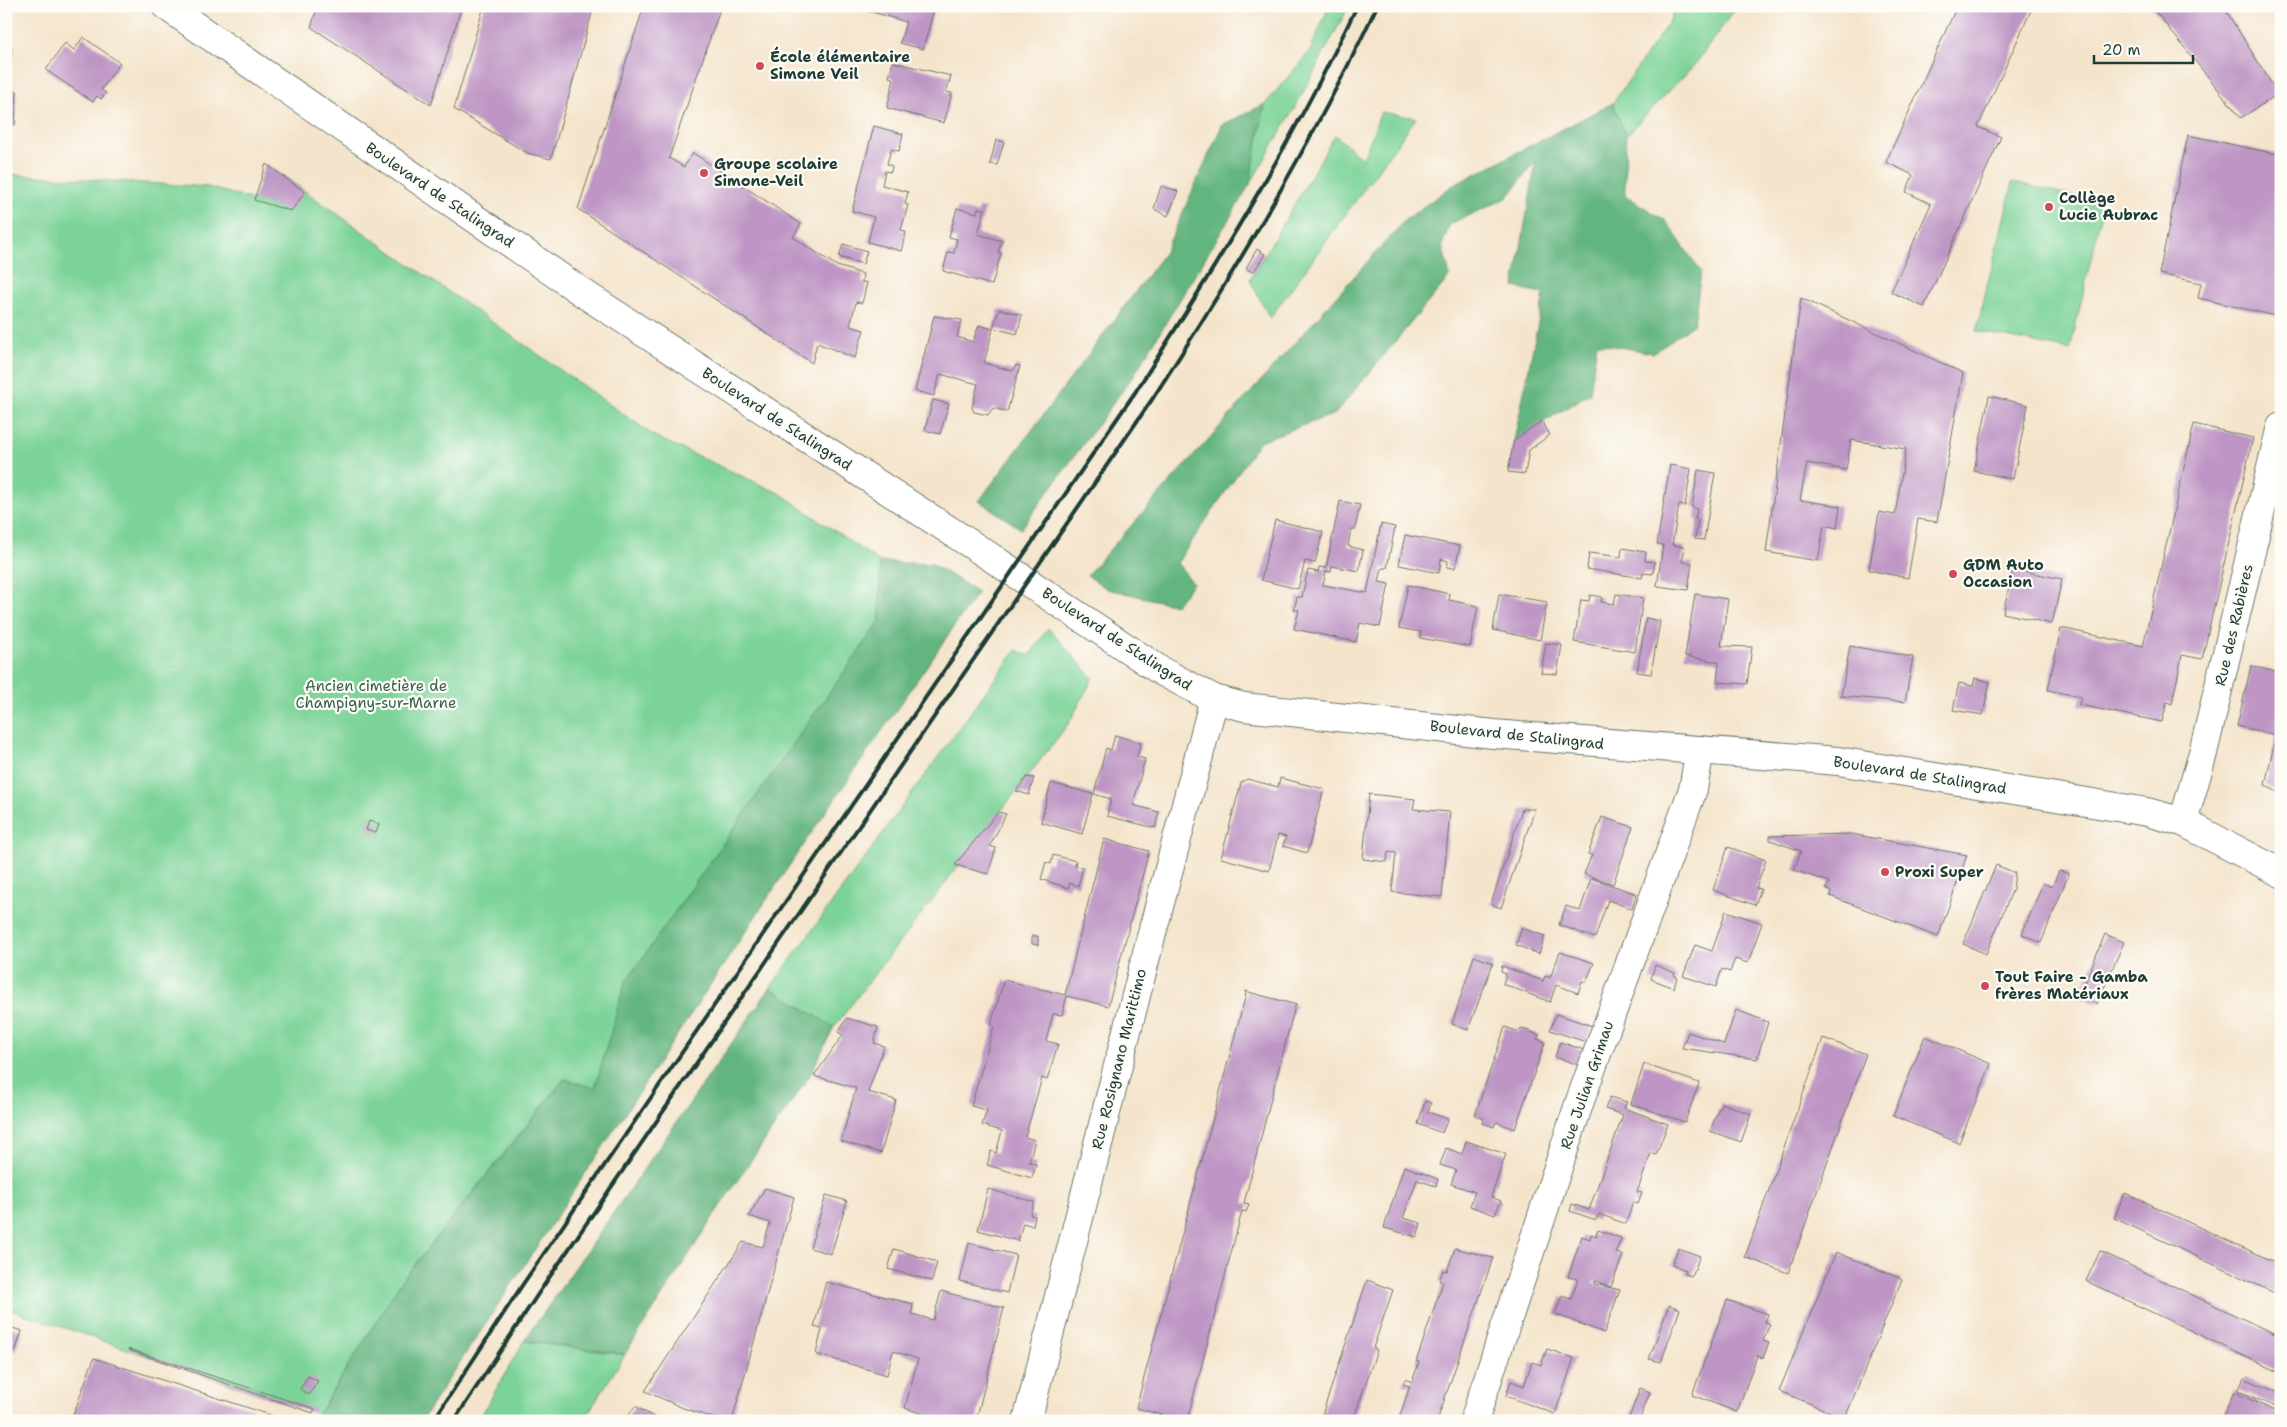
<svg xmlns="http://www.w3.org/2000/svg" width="2287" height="1427" font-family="'Shantell Sans',sans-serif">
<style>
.green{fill:#7bd398;stroke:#4d8866}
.forest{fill:#64b580;stroke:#42795a}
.building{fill:#be95c4}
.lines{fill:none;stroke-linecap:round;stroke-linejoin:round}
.minor-casing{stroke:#6a7769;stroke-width:30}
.secondary-casing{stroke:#6a7769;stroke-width:30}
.minor{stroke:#fff;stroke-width:28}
.secondary{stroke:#fff;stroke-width:28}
.rail{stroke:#1f3d34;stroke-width:4}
.poi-dot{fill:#d1495b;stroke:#fdfcf7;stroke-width:2}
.labels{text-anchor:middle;stroke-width:4.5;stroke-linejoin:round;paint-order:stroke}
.poi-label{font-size:15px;font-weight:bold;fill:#1f3d34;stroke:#fdfcf7;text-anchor:start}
.street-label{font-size:15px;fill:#1f3d34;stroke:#fdfcf7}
.park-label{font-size:15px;fill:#36624d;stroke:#fdfcf7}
</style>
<rect width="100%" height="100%" fill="#fdfcf7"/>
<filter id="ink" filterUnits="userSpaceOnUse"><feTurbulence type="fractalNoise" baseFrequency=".02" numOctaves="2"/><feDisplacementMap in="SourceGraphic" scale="10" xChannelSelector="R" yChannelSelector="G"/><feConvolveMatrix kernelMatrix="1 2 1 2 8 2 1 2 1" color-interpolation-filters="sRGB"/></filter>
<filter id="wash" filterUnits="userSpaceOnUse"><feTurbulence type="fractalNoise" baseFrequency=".0096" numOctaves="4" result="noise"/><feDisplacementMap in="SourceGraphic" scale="20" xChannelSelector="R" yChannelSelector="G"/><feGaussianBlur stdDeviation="1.12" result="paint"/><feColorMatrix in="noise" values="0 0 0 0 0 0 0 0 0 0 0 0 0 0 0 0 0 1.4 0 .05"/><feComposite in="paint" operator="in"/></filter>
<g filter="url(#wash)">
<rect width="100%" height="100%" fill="#f4e4cb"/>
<g class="green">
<polygon points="1329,6 1349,6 1297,104 1249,186 1265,104 1310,51"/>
<polygon points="1677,6 1737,6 1697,62 1626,136 1613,103 1669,22"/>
<polygon points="1381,112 1416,118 1270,318 1250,280 1335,135 1363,159"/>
<polygon points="266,164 656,437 781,494 880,562 880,621 625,983 595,1088 564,1079 403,1279 318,1414 6,1308 6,174 208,187 254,200"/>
<polygon points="2013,182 2104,203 2070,350 1976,331"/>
<polygon points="1048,628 1093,678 1069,723 834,1027 770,988 1016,650 1029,656"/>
<polygon points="524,1341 625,1355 583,1421 478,1421"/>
</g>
<g class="forest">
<polygon points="1613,103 1626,136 1625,195 1666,221 1701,272 1694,324 1653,353 1597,343 1590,393 1514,441 1544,294 1514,287 1536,161 1507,198 1450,224 1442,245 1450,276 1335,414 1260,441 1177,563 1193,583 1176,605 1107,589 1087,575 1405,220 1452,186"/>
<polygon points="1265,104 1249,186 1134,375 1021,529 979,501 1165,252 1222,125"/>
<polygon points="880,562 932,564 978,592 803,845 421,1421 314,1421 403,1279 565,1079 595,1088 625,983 880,621"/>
<polygon points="770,988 834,1027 810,1075 726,1197 625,1354 524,1341"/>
</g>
<g id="blocks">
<g class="building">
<polygon points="318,6 462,6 431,105 311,27"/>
<polygon points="484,6 594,6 551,159 527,153 454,109"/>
<polygon points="644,6 721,6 669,158 684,167 693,153 801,224 793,237 837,266 863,274 862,282 867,283 862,303 856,302 850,326 864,330 855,358 817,343 812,363 578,209"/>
<polygon points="871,6 935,6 923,49 900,43 906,22 869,11"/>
<polygon points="1957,6 2033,6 1978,127 2001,137 1924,307 1891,292 1931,204 1906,192 1913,175 1886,162"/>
<polygon points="2151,6 2223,6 2278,94 2241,118"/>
<polygon points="83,37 120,63 101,90 106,93 101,99 97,96 93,102 46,70 65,43 74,50"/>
<polygon points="6,47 12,47 10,80 6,80"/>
<polygon points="893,62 951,76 946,92 952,93 944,123 887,108 894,79 889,77"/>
<polygon points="6,90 17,91 15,125 6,124"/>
<polygon points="874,126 903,134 899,151 891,149 887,164 892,166 891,172 885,171 882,185 908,192 905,204 908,205 901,230 906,232 901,251 868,242 874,217 852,211"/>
<polygon points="2188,135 2281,155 2280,317 2198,298 2201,283 2159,274"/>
<polygon points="996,140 1004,142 997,165 990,164"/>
<polygon points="266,164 305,192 291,211 254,200"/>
<polygon points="1161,186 1178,191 1168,216 1154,209"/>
<polygon points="957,208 977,213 978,208 985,209 978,234 1002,241 998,252 1001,253 992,285 943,271 948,252 954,253 957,239 949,237"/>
<polygon points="843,244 867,251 863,264 839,257"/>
<polygon points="1257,249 1265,254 1253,273 1246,268"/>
<polygon points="1801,298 1963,373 1937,522 1918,519 1908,578 1869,570 1879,512 1895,515 1906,449 1851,440 1846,470 1807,463 1800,500 1840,506 1837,528 1824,525 1818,561 1766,552"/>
<polygon points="999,309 1022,315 1017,334 993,328"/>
<polygon points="934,316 962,320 957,337 973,342 979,325 993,329 984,363 1013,371 1016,365 1020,366 1007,412 993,408 988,415 974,412 972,408 978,384 940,374 934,396 915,391"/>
<polygon points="1989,396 2028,405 2013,479 1974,471"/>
<polygon points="933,400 949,404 940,434 925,430"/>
<polygon points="1542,421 1550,435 1529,450 1525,474 1508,472 1514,440"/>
<polygon points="2194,424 2253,438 2202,659 2182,655 2172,704 2167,702 2162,722 2079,705 2081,697 2048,690 2061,628 2143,646"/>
<polygon points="1670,465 1691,469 1685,506 1679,505 1672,545 1685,547 1682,562 1692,563 1688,590 1657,586 1663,545 1657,544"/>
<polygon points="1698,470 1715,473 1704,540 1695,539 1698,520 1695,519 1697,509 1692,507"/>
<polygon points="1340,501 1360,505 1355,529 1351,529 1348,546 1363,550 1359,571 1332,566 1331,572 1326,571 1323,585 1367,593 1381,524 1395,527 1387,568 1382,568 1379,582 1389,584 1380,627 1360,623 1356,642 1294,629 1299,610 1294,610 1297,597 1302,597 1308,570 1318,572 1319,567 1326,568"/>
<polygon points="1275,520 1323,532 1315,563 1305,561 1298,589 1261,580"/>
<polygon points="1405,535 1460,546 1455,568 1447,567 1448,561 1441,559 1439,573 1399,565"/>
<polygon points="2280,540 2281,541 2281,558 2276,557"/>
<polygon points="1622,548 1646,552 1645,561 1655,562 1653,574 1643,573 1642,578 1587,569 1589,553 1621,557"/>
<polygon points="2013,569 2062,579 2052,624 2003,613"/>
<polygon points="1408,585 1450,594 1449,600 1478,606 1470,647 1420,638 1421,632 1399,628"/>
<polygon points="1499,594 1547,602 1540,640 1493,630"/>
<polygon points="1616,594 1643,598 1635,652 1574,642 1581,600 1589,601 1590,595 1602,597 1601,602 1614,604"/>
<polygon points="1695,594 1728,599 1721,646 1752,647 1747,684 1717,682 1719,662 1685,656"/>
<polygon points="1646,618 1660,621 1651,674 1637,672"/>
<polygon points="1546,643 1562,645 1557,674 1541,673"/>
<polygon points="1850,646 1913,657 1905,702 1841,696"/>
<polygon points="2251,666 2281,673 2281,794 2265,785 2276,735 2237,726"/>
<polygon points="1975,678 1990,682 1983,715 1953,710 1959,683 1973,686"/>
<polygon points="1115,735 1141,743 1137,757 1145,759 1133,805 1159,812 1155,828 1107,816 1111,799 1094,794 1106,748 1111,750"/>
<polygon points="1027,777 1034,778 1029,795 1016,791"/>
<polygon points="1280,778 1324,789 1307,853 1283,846 1286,837 1278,835 1269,871 1221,858 1241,783 1247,779 1278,787"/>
<polygon points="1051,783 1093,794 1082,834 1041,822"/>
<polygon points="1369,794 1415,799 1413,809 1450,812 1442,897 1392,892 1396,853 1388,852 1387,862 1363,859"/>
<polygon points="1522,809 1535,809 1501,908 1491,904"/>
<polygon points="998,812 1006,814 990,846 996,848 988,874 955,865"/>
<polygon points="1602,817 1633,827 1613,884 1584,874 1592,855 1588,854"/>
<polygon points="369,821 379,824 376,833 366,830"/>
<polygon points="1851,834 1967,855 1938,937 1830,896 1831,892 1826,889 1829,882 1794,870 1801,851 1770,840 1770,836"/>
<polygon points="1104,839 1149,851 1108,1006 1067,996 1062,1015 1053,1014 1046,1041 1058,1044 1047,1080 1042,1078 1025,1137 1035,1140 1029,1162 1036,1164 1032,1178 987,1165 991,1151 996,1153 1002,1131 982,1125 987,1110 971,1106 994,1026 991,1025 1004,980 1065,995"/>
<polygon points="1728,847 1766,860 1756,888 1761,889 1755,905 1713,890"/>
<polygon points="1053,855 1076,861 1075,866 1083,867 1078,886 1070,883 1068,888 1041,879 1046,862 1051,864"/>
<polygon points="1996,865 2015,873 2013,889 1986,954 1963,944"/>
<polygon points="2059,871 2069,873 2041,943 2022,934 2043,883 2052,887"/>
<polygon points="1591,878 1637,894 1632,909 1608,900 1595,938 1559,925 1566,906 1580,911"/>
<polygon points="1726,911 1762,923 1748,963 1735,959 1730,972 1722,969 1716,987 1683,976 1695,945 1712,951"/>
<polygon points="1522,928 1545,936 1539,954 1516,945"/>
<polygon points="2105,934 2124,942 2097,1004 2079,997"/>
<polygon points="1032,936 1038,936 1038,945 1032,944"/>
<polygon points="1560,952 1594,963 1586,982 1582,981 1578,993 1556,985 1550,1002 1503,984 1506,974 1501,972 1502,966 1543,981 1545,976 1550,978"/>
<polygon points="1474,956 1493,963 1468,1030 1452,1024"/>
<polygon points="1655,965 1675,973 1674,975 1677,977 1674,988 1651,979"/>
<polygon points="1245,991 1297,1005 1295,1006 1244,1203 1249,1204 1246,1212 1242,1211 1187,1421 1184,1421 1136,1408 1246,994"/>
<polygon points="1736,1010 1768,1022 1757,1059 1682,1048 1688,1032 1724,1044"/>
<polygon points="1556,1014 1592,1026 1586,1042 1550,1030"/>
<polygon points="847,1018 878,1027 874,1043 884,1046 868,1092 896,1100 881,1153 841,1141 856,1088 814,1076 843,1035 838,1032"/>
<polygon points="1505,1027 1519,1032 1521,1028 1539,1035 1537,1039 1545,1042 1515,1129 1496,1122 1494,1127 1482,1123 1484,1119 1475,1115"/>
<polygon points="1925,1036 1991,1064 1959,1143 1893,1116"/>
<polygon points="1823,1038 1866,1054 1788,1273 1745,1257"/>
<polygon points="1560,1042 1584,1050 1579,1065 1555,1057"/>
<polygon points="1644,1064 1699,1083 1685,1122 1631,1104"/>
<polygon points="1610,1097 1627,1102 1624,1108 1668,1124 1656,1155 1651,1153 1637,1192 1642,1193 1638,1204 1633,1202 1626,1224 1599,1214 1596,1220 1570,1211 1572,1204 1589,1210 1623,1115 1605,1109"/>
<polygon points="1425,1101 1431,1103 1428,1112 1448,1119 1442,1133 1418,1124"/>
<polygon points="1721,1103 1751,1114 1741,1142 1710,1131"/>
<polygon points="1466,1141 1506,1154 1491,1197 1501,1201 1495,1215 1470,1206 1475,1192 1451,1184 1456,1170 1440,1165 1446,1148 1462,1154"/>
<polygon points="1404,1166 1438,1179 1436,1186 1417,1180 1403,1218 1421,1223 1417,1237 1384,1228"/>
<polygon points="765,1188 794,1197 732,1421 723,1421 683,1408 645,1391 743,1242 763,1247 770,1223 749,1216"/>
<polygon points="988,1189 1034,1202 1030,1215 1035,1216 1033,1226 1023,1223 1018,1241 978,1230"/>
<polygon points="2125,1193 2281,1265 2281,1296 2114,1218"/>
<polygon points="826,1195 847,1201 831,1254 810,1248"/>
<polygon points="1598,1230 1621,1238 1616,1253 1623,1255 1611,1287 1595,1281 1594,1284 1620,1290 1604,1333 1555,1314 1562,1296 1571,1299 1578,1279 1568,1277 1582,1236 1590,1239 1591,1234 1596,1236"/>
<polygon points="969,1243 1016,1255 1007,1293 960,1281"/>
<polygon points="1455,1248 1493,1258 1437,1421 1398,1421 1410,1386 1403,1384 1405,1379 1412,1382 1419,1362 1416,1362 1443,1282 1439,1281 1443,1270 1447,1271"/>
<polygon points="1678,1248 1700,1256 1692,1276 1685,1274 1686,1270 1672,1265"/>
<polygon points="894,1249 937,1262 932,1281 888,1269"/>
<polygon points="2100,1251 2281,1337 2280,1373 2086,1281"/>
<polygon points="1836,1252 1902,1279 1845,1418 1779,1391"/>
<polygon points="1367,1280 1393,1290 1373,1348 1377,1350 1353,1421 1320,1421"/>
<polygon points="826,1282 913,1304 912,1314 933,1320 941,1291 1004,1308 976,1421 945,1421 905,1408 918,1359 893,1351 887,1375 816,1354 822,1329 814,1327"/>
<polygon points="1727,1300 1768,1314 1765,1322 1770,1324 1763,1341 1769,1343 1763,1358 1757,1356 1737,1412 1692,1395"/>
<polygon points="1669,1305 1680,1309 1661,1362 1649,1359"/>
<polygon points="6,1326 22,1331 15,1352 6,1349"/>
<polygon points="129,1349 315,1409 313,1413 128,1350"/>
<polygon points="1547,1349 1574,1358 1555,1414 1506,1396 1511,1381 1524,1386 1532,1362 1541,1365"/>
<polygon points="94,1358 286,1420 286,1421 71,1421"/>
<polygon points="308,1376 318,1381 309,1395 300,1389"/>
<polygon points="2244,1378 2281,1394 2281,1409 2238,1391"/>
<polygon points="1640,1388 1650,1392 1639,1421 1628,1421"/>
<polygon points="2234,1392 2281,1414 2281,1421 2221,1421"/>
<polygon points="635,1406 660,1421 625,1421"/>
</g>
</g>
</g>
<g filter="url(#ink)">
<use href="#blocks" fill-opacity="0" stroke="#6a7769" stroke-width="1"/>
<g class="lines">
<defs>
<g id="minor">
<polyline points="2183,822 2203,753 2281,426"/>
<polyline points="1027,1421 1151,937 1214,699"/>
<polyline points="1474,1421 1581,1098 1693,789 1700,750"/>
</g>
<polyline id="secondary" points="166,6 589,297 989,556 1161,671 1214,699 1244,707 1494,734 1838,761 2147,812 2183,822 2281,873"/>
</defs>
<use href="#minor" class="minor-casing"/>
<use href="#secondary" class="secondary-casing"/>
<use href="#minor" class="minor"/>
<use href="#secondary" class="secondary"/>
<g class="rail">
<path d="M433,1421L523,1284L1136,391C1216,266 1294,140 1357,6"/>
<path d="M454,1421L540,1291L1153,398C1235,272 1313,142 1377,6"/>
</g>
</g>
</g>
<g class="poi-dot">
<circle cx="760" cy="66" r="5"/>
<circle cx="704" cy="173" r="5"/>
<circle cx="2049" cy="207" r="5"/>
<circle cx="1953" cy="574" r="5"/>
<circle cx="1885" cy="872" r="5"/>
<circle cx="1985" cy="986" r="5"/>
</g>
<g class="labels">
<g class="poi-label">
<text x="770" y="62">École élémentaire<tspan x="770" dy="17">Simone Veil</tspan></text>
<text x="714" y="169">Groupe scolaire<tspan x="714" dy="17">Simone-Veil</tspan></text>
<text x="2059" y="203">Collège<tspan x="2059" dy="17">Lucie Aubrac</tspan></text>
<text x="1963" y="570">GDM Auto<tspan x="1963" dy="17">Occasion</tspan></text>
<text x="1895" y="877">Proxi Super</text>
<text x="1995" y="982">Tout Faire - Gamba<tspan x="1995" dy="17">frères Matériaux</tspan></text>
</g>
<g class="street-label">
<text transform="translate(440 195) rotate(34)" y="5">Boulevard de Stalingrad</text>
<text transform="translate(777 419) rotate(33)" y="5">Boulevard de Stalingrad</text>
<text transform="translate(2234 625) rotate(-77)" y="5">Rue des Rabières</text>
<text transform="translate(1117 639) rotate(33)" y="5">Boulevard de Stalingrad</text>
<text transform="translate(1517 735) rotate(6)" y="5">Boulevard de Stalingrad</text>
<text transform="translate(1920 775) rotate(9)" y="5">Boulevard de Stalingrad</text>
<text transform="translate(1119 1059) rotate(-76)" y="5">Rue Rosignano Marittimo</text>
<text transform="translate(1587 1085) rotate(-71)" y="5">Rue Julian Grimau</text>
</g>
<g class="park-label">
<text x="376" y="691">Ancien cimetière de<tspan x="376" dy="17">Champigny-sur-Marne</tspan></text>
</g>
</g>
<rect width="2287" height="1427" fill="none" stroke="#fdfcf7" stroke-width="25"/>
<path d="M2094 55v8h99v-8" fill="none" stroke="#1f3d34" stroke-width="2.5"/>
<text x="2102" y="55" font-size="15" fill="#1f3d34" stroke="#fdfcf7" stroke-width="4" paint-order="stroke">20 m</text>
</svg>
